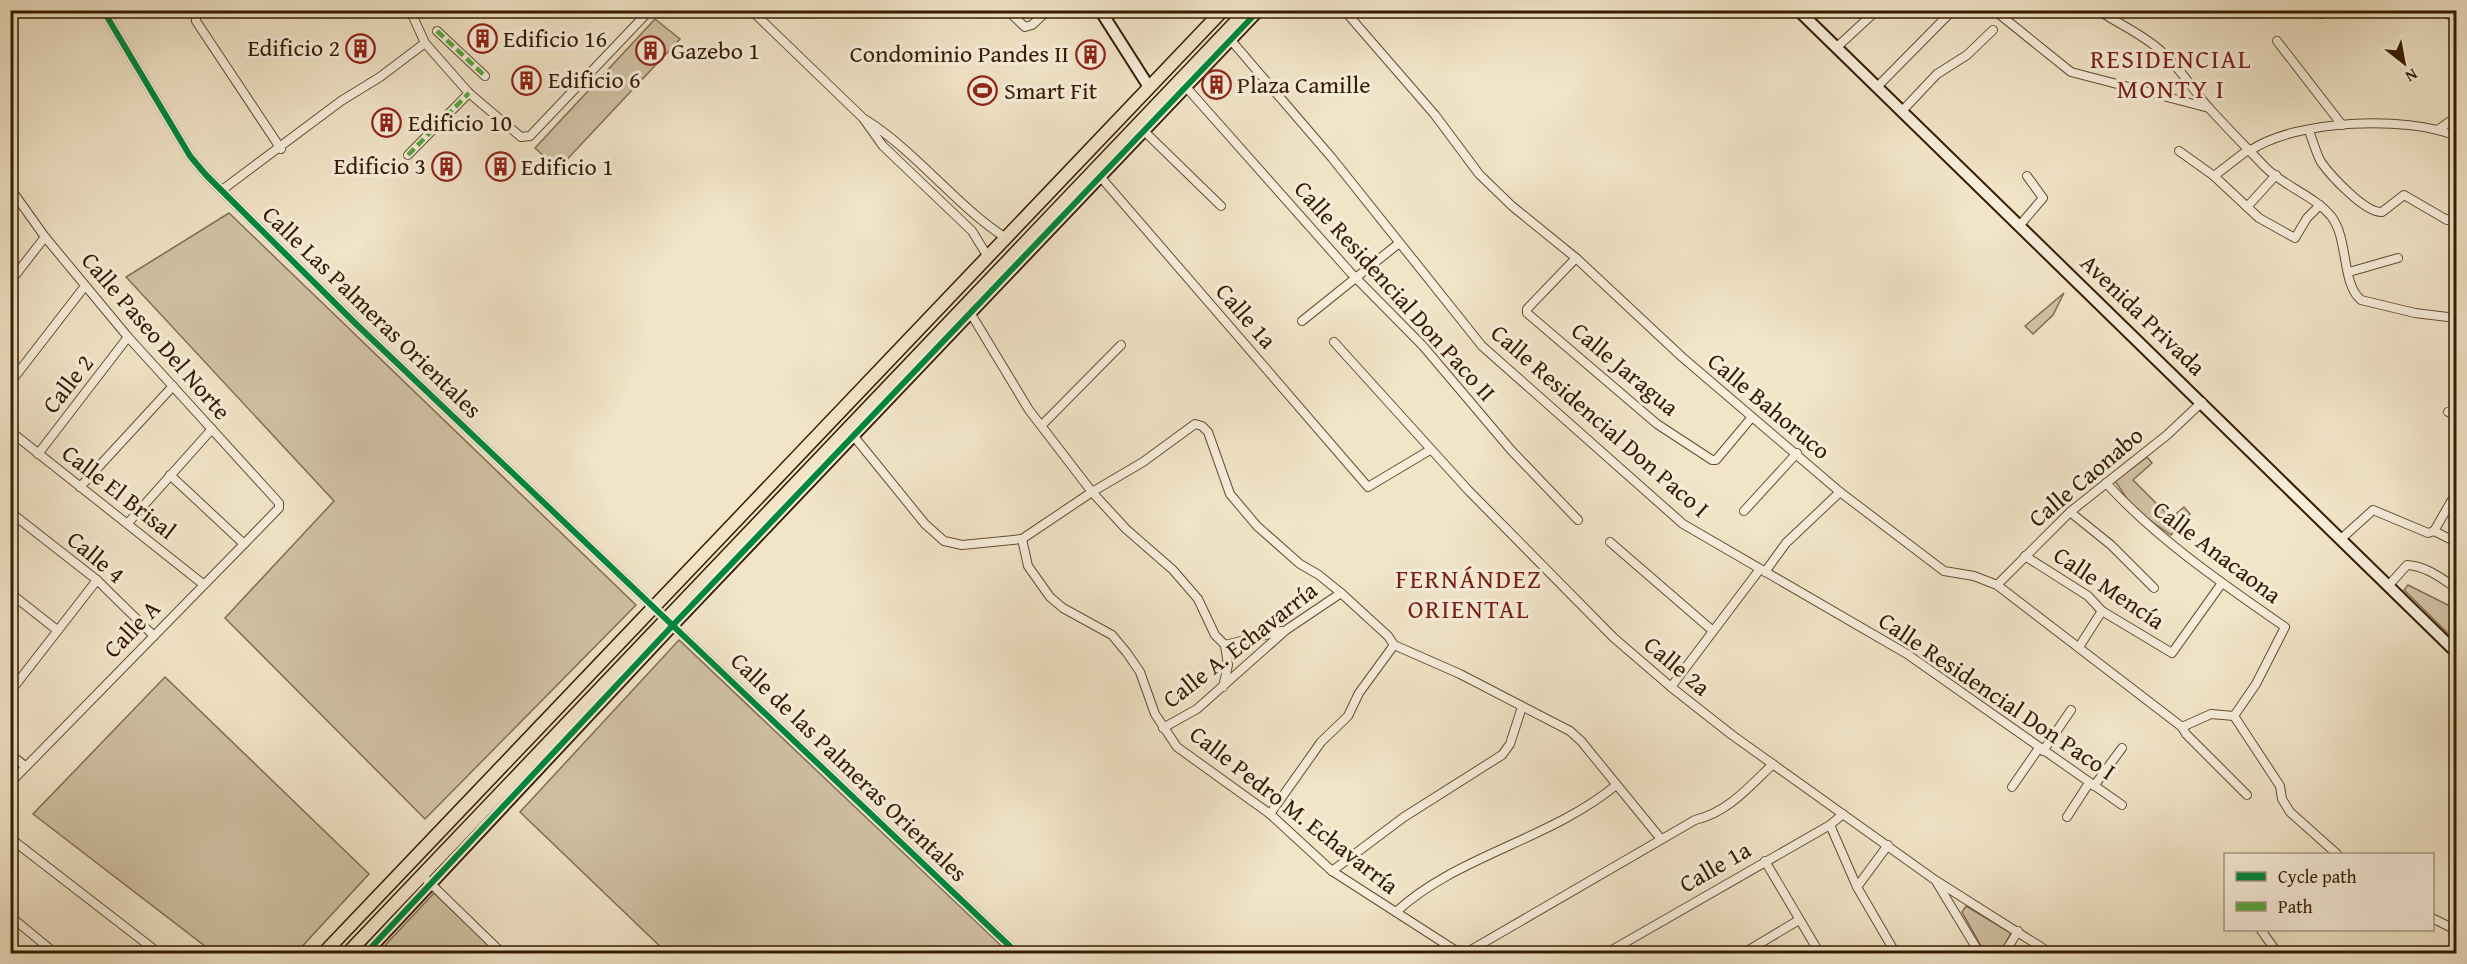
<svg xmlns="http://www.w3.org/2000/svg" width="2467" height="964" font-family="'Gentium Book Plus',serif">
<style>
.green{fill:#d1c2a5;stroke:#846e52;stroke-width:1.5}
.lines{fill:none;stroke-linecap:round;stroke-linejoin:round}
.street-casing{stroke:#654d32;stroke-width:10}
.secondary-casing{stroke:#361b00;stroke-width:14}
.primary-casing{stroke:#361b00;stroke-width:15}
.street{stroke:#f6eddb;stroke-width:8}
.secondary{stroke:#f6eddb;stroke-width:10}
.primary{stroke:#f1e4c7;stroke-width:12}
.quiet{stroke:#55a940;stroke-width:4.5;stroke-dasharray:9 4.5;stroke-linecap:butt}
.cycleway-casing{stroke:#f6eddb;stroke-width:10}
.cycleway{stroke:#00873e;stroke-width:6}
.labels{text-anchor:middle;stroke-width:6;stroke-linejoin:round;paint-order:stroke}
.poi-label{font-size:24px;fill:#361b00;stroke:#f6eddb;text-anchor:start}
.street-label{font-size:24px;fill:#361b00;stroke:#f6eddb}
.neighbourhood-label{font-size:26px;letter-spacing:1.5px;fill:#7a1f14;stroke:#f6eddb}
</style>
<rect width="100%" height="100%" fill="#f1e4c7"/>
<filter id="stains"><feTurbulence type="fractalNoise" baseFrequency=".00333" numOctaves="4"/><feColorMatrix values="0 0 0 0 .2 0 0 0 0 .09 0 0 0 0 .02 0 0 0 .5 -.17"/></filter>
<radialGradient id="worn" r=".72"><stop offset=".6" stop-color="#630" stop-opacity="0"/><stop offset="1" stop-color="#630" stop-opacity=".3"/></radialGradient>
<g class="green">
<polygon points="655,19 680,39 558,169 535,148"/>
<polygon points="229,213 636,605 425,819 225,618 334,501 126,277"/>
<polygon points="2064,293 2053,315 2033,334 2025,326"/>
<polygon points="2147,457 2152,463 2133,480 2171,518 2184,507 2190,514 2171,535 2134,509 2115,481"/>
<polygon points="2408,585 2456,609 2456,641 2404,590"/>
<polygon points="679,640 1009,953 667,953 520,812"/>
<polygon points="165,677 369,874 296,953 214,953 33,814"/>
<polygon points="434,893 497,953 377,954"/>
<polygon points="1966,906 2011,933 2000,953 1985,953 1962,912"/>
</g>
<g class="lines">
<defs>
<g id="street">
<polyline points="103,10 190,156 206,175 356,324 1018,954"/>
<polyline points="196,10 196,21 281,149"/>
<polyline points="410,10 425,43 469,93 521,137 530,136 650,10"/>
<polyline points="751,10 863,118 883,146 972,231 988,257"/>
<polyline points="1007,10 1025,27 1032,25 1048,10"/>
<polyline points="1344,10 1435,115 1479,174 1512,206 1576,258 1682,357 1840,492 1944,571 1974,576 1997,585 2182,727 2211,714 2234,716"/>
<polyline points="1994,10 2071,72 2209,108"/>
<path d="M2098,10C2120,25 2143,34 2162,52C2181,69 2193,90 2209,108C2227,128 2247,148 2265,167C2285,187 2313,195 2331,216C2349,239 2341,283 2361,300L2415,313L2456,318"/>
<polyline points="2316,10 2321,14 2324,10"/>
<polyline points="2439,10 2456,18"/>
<polyline points="437,31 485,76"/>
<polyline points="1229,38 1332,158 1482,346 1683,524 1907,654 2122,805"/>
<polyline points="2277,41 2342,125"/>
<polyline points="1837,47 1877,10"/>
<polyline points="1186,87 1350,272 1423,346 1511,450 1578,520"/>
<polyline points="1877,87 1953,10"/>
<polyline points="1902,111 1937,74 1967,55 1993,30"/>
<path d="M866,120C918,153 955,205 1006,238"/>
<polyline points="2439,129 2456,117"/>
<polyline points="1144,131 1221,206"/>
<path d="M2309,131C2313,141 2316,153 2321,162C2331,176 2365,213 2382,212L2404,195L2447,220L2456,215"/>
<polyline points="2249,149 2214,176 2259,218 2295,238 2307,218 2320,205"/>
<path d="M2251,150C2296,120 2406,115 2456,136"/>
<polyline points="2179,151 2214,176"/>
<polyline points="408,155 469,93"/>
<polyline points="1098,174 1368,487 1430,450"/>
<polyline points="10,188 45,237 128,337 279,503 279,508 244,544 10,783"/>
<polyline points="222,190 341,101 380,77 425,43"/>
<polyline points="2247,207 2276,175"/>
<polyline points="2020,225 2043,198 2027,176"/>
<polyline points="1576,258 1527,309 1527,313 1657,424 1712,460 1716,460 1752,417"/>
<polyline points="2349,272 2398,258"/>
<polyline points="10,282 45,237"/>
<polyline points="968,309 1029,410 1092,492 1126,529 1173,570 1198,599 1215,635 1225,645 1228,665 1223,687"/>
<polyline points="1302,321 1398,244"/>
<polyline points="1334,342 1468,490 1614,638 1671,687 1732,735 1935,880 2052,954"/>
<polyline points="10,383 85,286"/>
<polyline points="2448,412 2456,416"/>
<polyline points="1042,425 1121,345"/>
<polyline points="10,431 203,584"/>
<polyline points="852,434 925,524 944,541 962,545 1022,539"/>
<polyline points="38,454 128,337"/>
<polyline points="170,475 244,544"/>
<path d="M2106,483C2157,539 2223,584 2285,627L2256,684L2234,716"/>
<polyline points="80,487 173,386"/>
<polyline points="1744,511 1797,453"/>
<polyline points="10,512 97,580 154,636"/>
<polyline points="2070,512 2111,545 2154,588"/>
<polyline points="128,523 212,429"/>
<polyline points="2434,531 2456,493"/>
<polyline points="1022,539 1092,492 1143,462 1195,424 1202,426 1208,432 1230,494 1257,526 1300,564 1319,575 1341,593 1388,636 1394,645 1460,674 1570,731 1581,741 1661,839"/>
<polyline points="1022,539 1028,566 1050,597 1063,608 1112,635 1127,653 1140,672 1155,714 1177,747 1270,814 1332,871 1461,954"/>
<polyline points="2341,539 2373,510 2428,533 2434,531 2456,542"/>
<polyline points="1610,542 1713,631"/>
<polyline points="2025,556 2088,596 2102,611 2172,653 2222,583"/>
<polyline points="1765,572 1786,543 1840,492"/>
<polyline points="1997,585 2070,512 2167,435 2202,402"/>
<path d="M2389,585L2407,565C2426,566 2441,578 2456,588"/>
<polyline points="10,593 57,630"/>
<polyline points="1225,645 1282,631"/>
<polyline points="2079,647 2102,611"/>
<polyline points="1671,687 1760,569"/>
<polyline points="10,692 97,580"/>
<polyline points="2234,716 2280,786 2282,799 2290,812 2337,854"/>
<polyline points="2182,727 2186,734 2247,795"/>
<polyline points="1163,728 1197,709 1286,630 1341,593"/>
<polyline points="2043,751 2071,710"/>
<polyline points="10,754 25,766"/>
<polyline points="2094,786 2122,748"/>
<polyline points="2012,787 2039,748"/>
<polyline points="1270,814 1321,742 1348,716 1359,693 1394,645"/>
<polyline points="2067,817 2089,783"/>
<polyline points="1830,825 1857,887 1896,954"/>
<polyline points="10,838 160,954"/>
<polyline points="1765,861 1820,954"/>
<polyline points="1332,871 1404,817 1502,755 1510,744 1522,707"/>
<polyline points="427,880 503,954"/>
<polyline points="1937,883 1980,954"/>
<polyline points="1857,887 1888,845"/>
<path d="M1396,912C1456,856 1549,840 1615,786"/>
<polyline points="10,916 56,954"/>
<polyline points="2432,918 2456,930"/>
<polyline points="2261,930 2278,954"/>
<path d="M1464,954L1695,820C1728,812 1749,787 1773,764"/>
<polyline points="1605,954 1830,825 1843,814"/>
<polyline points="1742,954 1799,920"/>
<polyline points="2004,954 2018,931"/>
</g>
<g id="secondary">
<polyline points="1100,10 1149,87"/>
<polyline points="1798,10 2456,652"/>
<polyline points="365,954 674,624 1259,10"/>
</g>
<g id="primary">
<polyline points="323,954 1223,10"/>
<polyline points="347,954 1247,10"/>
</g>
</defs>
<use href="#street" class="street-casing"/>
<use href="#secondary" class="secondary-casing"/>
<use href="#primary" class="primary-casing"/>
<use href="#street" class="street"/>
<use href="#secondary" class="secondary"/>
<use href="#primary" class="primary"/>
<g class="quiet">
<polyline points="437,31 485,76"/>
<polyline points="408,155 469,93"/>
</g>
<defs>
<g id="cycleway">
<polyline points="103,10 190,156 206,175 356,324 1018,954"/>
<polyline points="365,954 674,624 1259,10"/>
</g>
</defs>
<use href="#cycleway" class="cycleway-casing"/>
<use href="#cycleway" class="cycleway"/>
</g>
<defs>
<symbol id="building-ring" viewBox="-11 -11 22 22"><circle r="9.5" fill="#f6eddb" stroke="#8f2418" stroke-width="1.5"/><path d="M-4-6H4V6H1V3H-1V6H-4ZM-2.5-4.3h1.7v1.8h-1.7ZM.8-4.3h1.7v1.8H.8ZM-2.5-1h1.7V.8h-1.7ZM.8-1h1.7V.8H.8Z" fill="#8f2418"/></symbol>
<symbol id="stadium-ring" viewBox="-11 -11 22 22"><circle r="9.5" fill="#f6eddb" stroke="#8f2418" stroke-width="1.5"/><path d="M0-5a6.5 5 0 1 0 0 10a6.5 5 0 1 0 0-10ZM-3.5-1.8h7v3.6h-7Z" fill="#8f2418"/></symbol>
</defs>
<g fill-rule="evenodd">
<use href="#building-ring" x="466" y="22" width="33" height="33"/>
<use href="#building-ring" x="344" y="32" width="33" height="33"/>
<use href="#building-ring" x="634" y="34" width="33" height="33"/>
<use href="#building-ring" x="1074" y="38" width="33" height="33"/>
<use href="#building-ring" x="510" y="64" width="33" height="33"/>
<use href="#building-ring" x="1200" y="68" width="33" height="33"/>
<use href="#stadium-ring" x="966" y="74" width="33" height="33"/>
<use href="#building-ring" x="370" y="106" width="33" height="33"/>
<use href="#building-ring" x="430" y="150" width="33" height="33"/>
<use href="#building-ring" x="484" y="150" width="33" height="33"/>
</g>
<g class="labels">
<g class="poi-label">
<text x="503" y="47">Edificio 16</text>
<text x="340" y="56" text-anchor="end">Edificio 2</text>
<text x="671" y="59">Gazebo 1</text>
<text x="1069" y="62" text-anchor="end">Condominio Pandes II</text>
<text x="548" y="88">Edificio 6</text>
<text x="1237" y="93">Plaza Camille</text>
<text x="1004" y="99">Smart Fit</text>
<text x="408" y="131">Edificio 10</text>
<text x="426" y="174" text-anchor="end">Edificio 3</text>
<text x="521" y="175">Edificio 1</text>
</g>
<g class="street-label">
<text transform="translate(1395 291) rotate(48)" y="8">Calle Residencial Don Paco II</text>
<text transform="translate(372 312) rotate(44)" y="8">Calle Las Palmeras Orientales</text>
<text transform="translate(2143 315) rotate(44)" y="8">Avenida Privada</text>
<text transform="translate(1246 316) rotate(49)" y="8">Calle 1a</text>
<text transform="translate(156 336) rotate(49)" y="8">Calle Paseo Del Norte</text>
<text transform="translate(1625 369) rotate(40)" y="8">Calle Jaragua</text>
<text transform="translate(68 384) rotate(-52)" y="8">Calle 2</text>
<text transform="translate(1769 406) rotate(40)" y="8">Calle Bahoruco</text>
<text transform="translate(1600 421) rotate(41)" y="8">Calle Residencial Don Paco I</text>
<text transform="translate(2086 477) rotate(-40)" y="8">Calle Caonabo</text>
<text transform="translate(119 492) rotate(38)" y="8">Calle El Brisal</text>
<text transform="translate(2217 552) rotate(37)" y="8">Calle Anacaona</text>
<text transform="translate(96 557) rotate(40)" y="8">Calle 4</text>
<text transform="translate(2109 588) rotate(34)" y="8">Calle Mencía</text>
<text transform="translate(132 629) rotate(-46)" y="8">Calle A</text>
<text transform="translate(1240 645) rotate(-38)" y="8">Calle A. Echavarría</text>
<text transform="translate(1677 666) rotate(40)" y="8">Calle 2a</text>
<text transform="translate(1997 696) rotate(34)" y="8">Calle Residencial Don Paco I</text>
<text transform="translate(849 767) rotate(44)" y="8">Calle de las Palmeras Orientales</text>
<text transform="translate(1294 810) rotate(38)" y="8">Calle Pedro M. Echavarría</text>
<text transform="translate(1715 867) rotate(-30)" y="8">Calle 1a</text>
</g>
<g class="neighbourhood-label">
<text x="2171" y="68">RESIDENCIAL<tspan x="2171" dy="30">MONTY I</tspan></text>
<text x="1469" y="588">FERNÁNDEZ<tspan x="1469" dy="30">ORIENTAL</tspan></text>
</g>
</g>
<rect width="2467" height="964" fill="none" stroke="#f1e4c7" stroke-width="36"/>
<rect x="12" y="12" width="2443" height="940" fill="none" stroke="#361b00" stroke-width="3"/>
<rect x="18" y="18" width="2431" height="928" fill="none" stroke="#361b00" stroke-width="1.5"/>
<rect x="2224" y="853" width="210" height="78" fill="#f6eddb" stroke="#a99983" stroke-width="1.5"/>
<rect x="2236" y="872" width="30" height="9" fill="#00873e" stroke="#a99983" stroke-width="1.5"/>
<text x="2278" y="883" font-size="18" fill="#361b00">Cycle path</text>
<rect x="2236" y="902" width="30" height="9" fill="#55a940" stroke="#a99983" stroke-width="1.5"/>
<text x="2278" y="913" font-size="18" fill="#361b00">Path</text>
<g transform="translate(2404 63) rotate(149)" stroke="#f6eddb" stroke-width="4.5" paint-order="stroke">
<path d="M0-4.5L10 22L0 15L-10 22Z" fill="#361b00"/>
<text y="-9" font-size="16" font-weight="bold" text-anchor="middle" fill="#361b00">N</text>
</g>
<rect width="100%" height="100%" filter="url(#stains)"/>
<rect width="100%" height="100%" fill="url(#worn)"/>
</svg>
